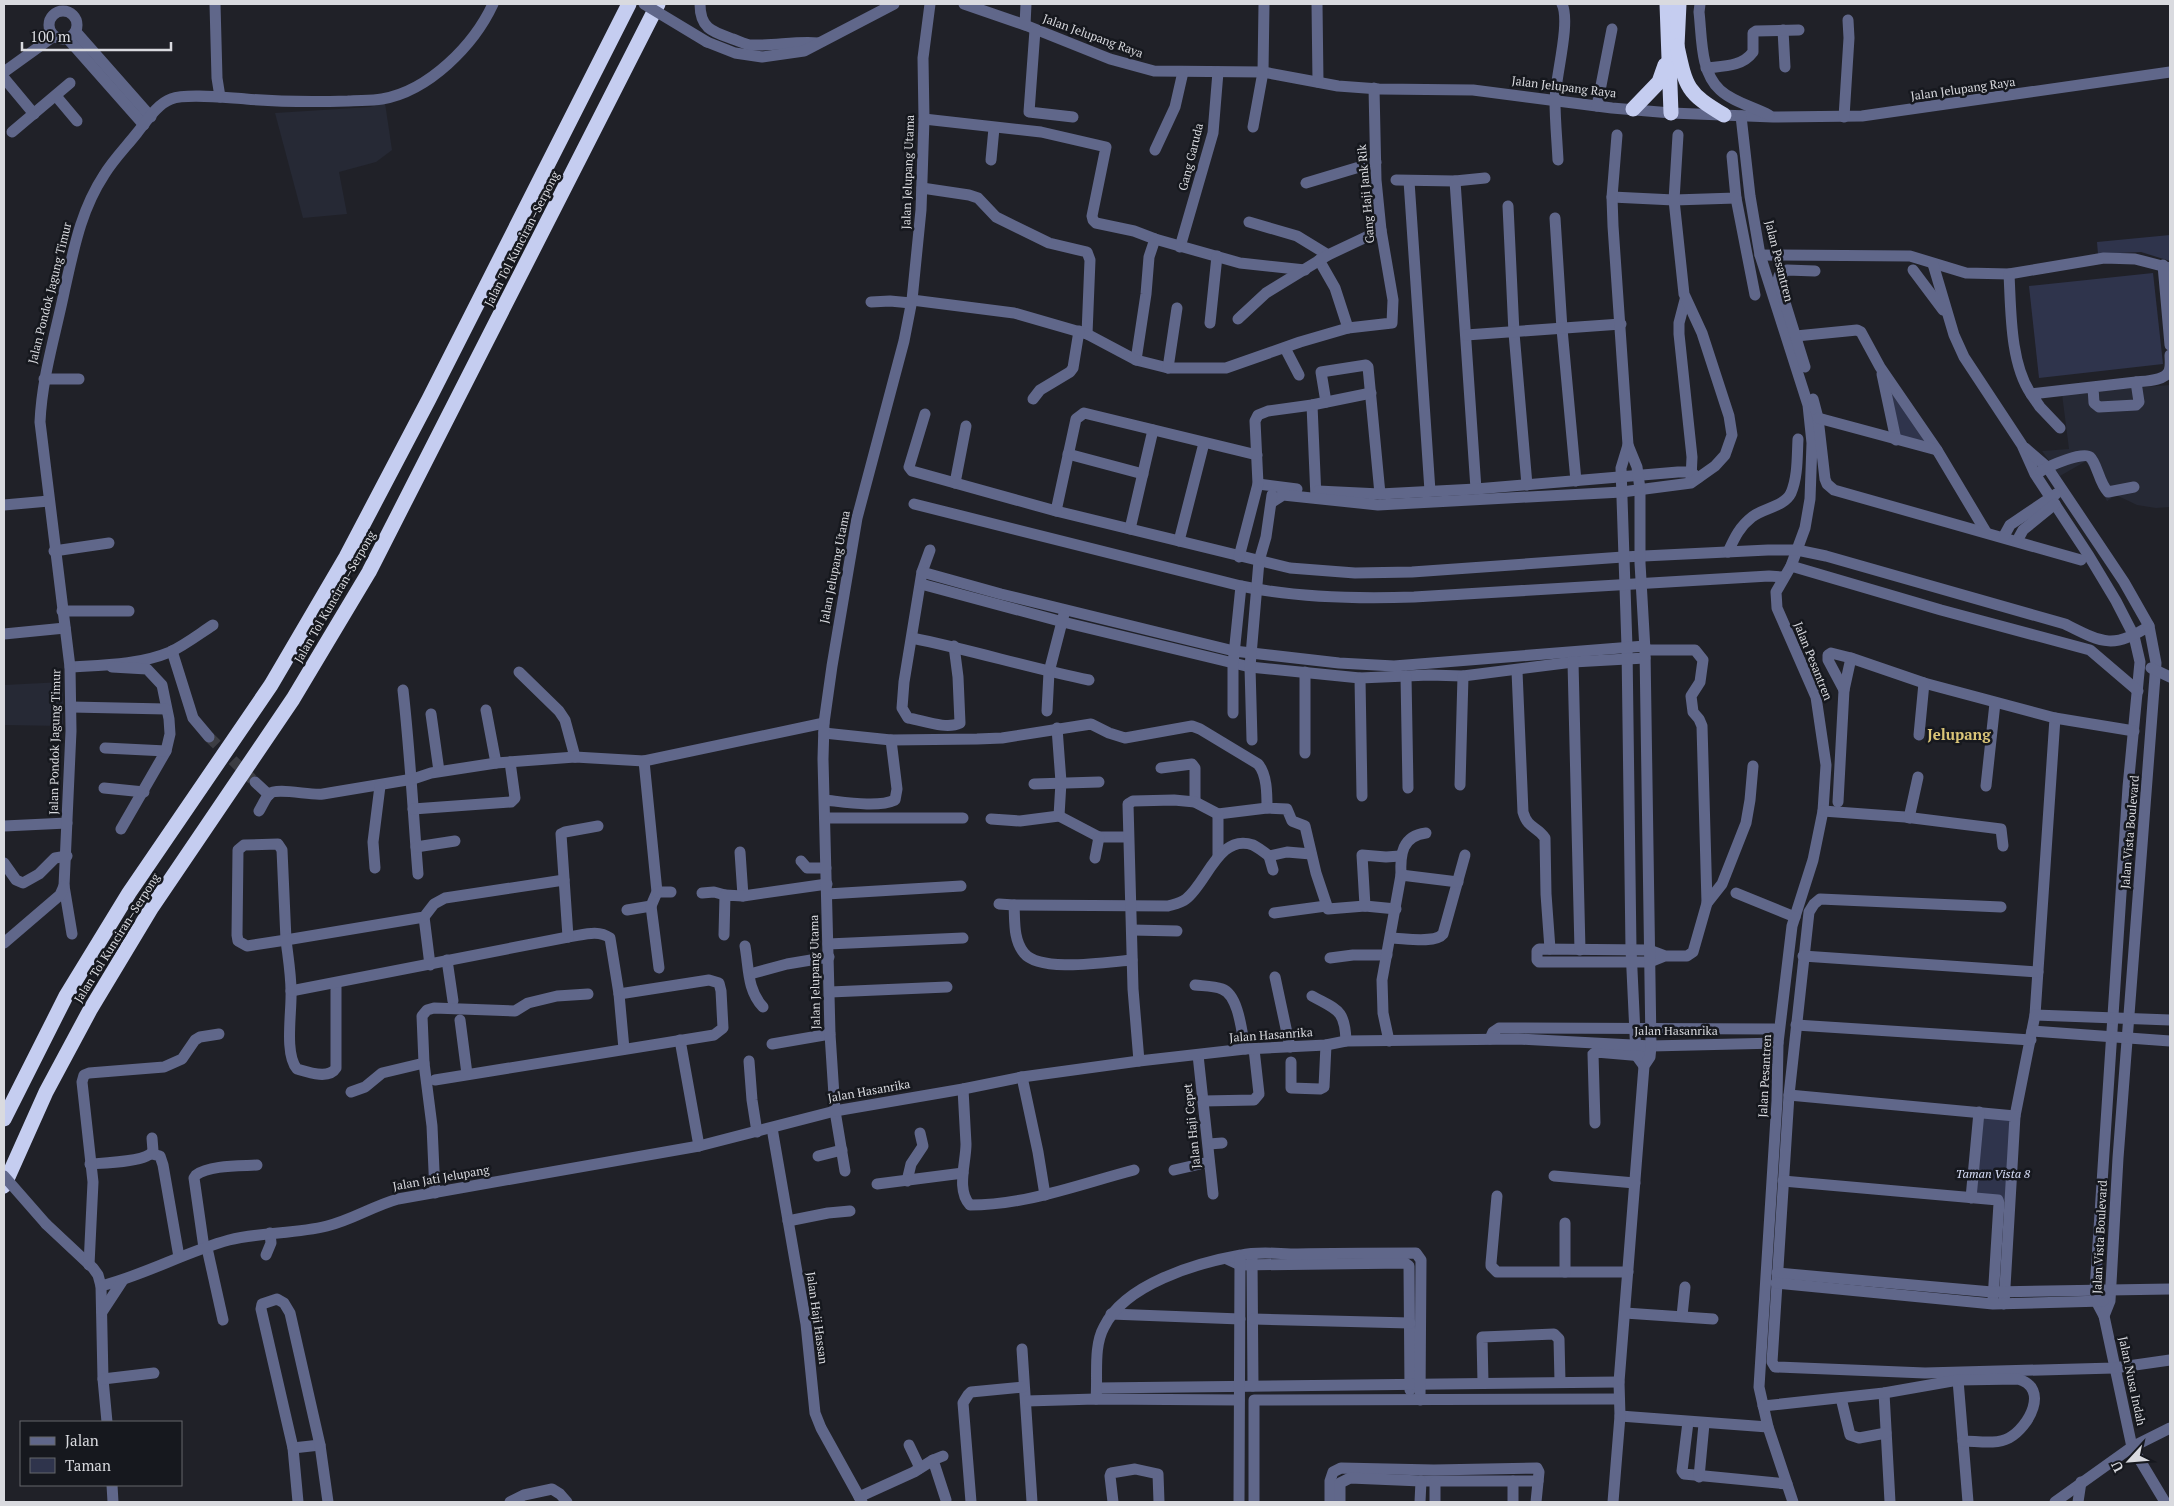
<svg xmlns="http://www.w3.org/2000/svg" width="2174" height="1506" font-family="'PT Serif',serif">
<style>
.built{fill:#262935}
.green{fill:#2f344c}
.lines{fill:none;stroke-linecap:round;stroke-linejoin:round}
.minor-tunnel{stroke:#3c3d43;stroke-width:11;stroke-dasharray:11 5.5;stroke-linecap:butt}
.minor{stroke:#60678a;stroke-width:11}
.highway{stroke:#c5cdf0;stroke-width:15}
.minor-bridge{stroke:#60678a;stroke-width:11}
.labels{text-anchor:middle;stroke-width:5;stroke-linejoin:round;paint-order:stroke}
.street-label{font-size:12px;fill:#d9dadf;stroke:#16181e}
.park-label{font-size:12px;font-style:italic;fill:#d9e0fa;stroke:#16181e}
.quarter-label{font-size:15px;font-weight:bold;fill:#dac578;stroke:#16181e}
</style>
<rect width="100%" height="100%" fill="#202128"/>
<g class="built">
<polygon points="385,103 392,150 376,162 339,172 347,214 303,218 275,113 370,107"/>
<polygon points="2170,385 2170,507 2156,508 2137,505 2116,495 2107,501 2086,461 2060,476 2042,451 2069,449 2062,394"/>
<polygon points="63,682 63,726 4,725 4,685"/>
</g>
<g class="green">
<polygon points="2170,235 2170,261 2141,252 2098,254 2097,242"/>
<polygon points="2153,273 2163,364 2039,378 2029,286"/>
<polygon points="1880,367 1925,442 1897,436"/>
<polygon points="1979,1112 2015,1116 2010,1201 1971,1198"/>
</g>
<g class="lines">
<polyline class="minor-tunnel" points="209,737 255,782"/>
<g class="minor">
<polyline points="215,4 217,78 220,97"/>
<path d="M700,4C700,29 713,32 733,39C739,41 746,45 752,45C774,46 796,41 818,43"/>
<polyline points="964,4 1025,25 1110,59 1154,71 1263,72 1338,86 1379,89 1473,90 1612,108 1671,113 1773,117 1862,116 2170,72"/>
<polyline points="1317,4 1318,82"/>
<path d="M1700,4L1699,12C1702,37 1700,72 1720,90C1733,102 1754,107 1769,115"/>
<circle cx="63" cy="25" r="14"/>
<polyline points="1025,25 1026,4"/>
<polyline points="1035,30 1029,112 1073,117"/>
<polyline points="1783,30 1785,67"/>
<polyline points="76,32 151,117"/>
<polyline points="68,39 144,125"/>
<polyline points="707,42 735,53 762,57 804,51 894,4"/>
<path d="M1706,68C1723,66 1742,67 1753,52V33L1756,31L1799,30"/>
<polyline points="4,72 54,36"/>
<polyline points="4,78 34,114"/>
<polyline points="56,96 77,121"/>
<polyline points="1597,106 1612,29"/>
<polyline points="1741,116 1750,196 1760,255 1808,405 1812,443 1810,499 1805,528 1791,566 1776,592 1777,608 1816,697 1826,765 1823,811 1813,860 1792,926 1778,1043 1777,1101 1759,1387 1768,1427 1793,1502"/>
<polyline points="1844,117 1849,38 1848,20"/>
<polyline points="924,119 1041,132 1106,147 1092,216 1093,220 1096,223 1134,231 1155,239"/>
<polyline points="1253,127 1263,72 1264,4"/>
<polyline points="12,132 70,83"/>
<polyline points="1155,150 1175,107 1183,72"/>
<polyline points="991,160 994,128"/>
<path d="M1558,160C1557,140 1555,120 1555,101C1555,78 1571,23 1562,4"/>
<polyline points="1396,180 1455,181 1485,178"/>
<polyline points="1409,181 1430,491"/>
<polyline points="1455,181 1476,489"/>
<polyline points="1306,183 1376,162"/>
<polyline points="922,188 969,195 978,198 996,217 1049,243 1087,252 1090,260 1087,334"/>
<polyline points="1612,197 1674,200 1736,198 1732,156"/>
<polyline points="1736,198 1755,295"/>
<polyline points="1508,206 1514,333 1527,485"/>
<polyline points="1555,218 1562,329 1576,481"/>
<polyline points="1249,222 1297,236 1328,255"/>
<polyline points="1180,247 1213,133 1218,72"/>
<polyline points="1760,255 1910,256 1966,273 2009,274 2104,258 2135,259 2170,268"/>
<polyline points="1319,260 1335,288 1348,328"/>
<polyline points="1933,264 1954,335 1964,357 2022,445 2035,474 2089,556 2116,601 2134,636 2140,662 2128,787 2095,1290 2096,1301 2104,1316 2132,1447 2165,1502"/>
<polyline points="2163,265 2170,345"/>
<polyline points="1305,270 1240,263 1155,239 1149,257 1146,294 1136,360 1168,368 1226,368 1300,342 1348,328 1392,323 1393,300 1381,230 1376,180 1374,88"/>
<polyline points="1913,270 1943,310"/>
<path d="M2009,274C2011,311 2010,363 2031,394"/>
<polyline points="912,300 1014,313 1087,334 1136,360"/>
<polyline points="1685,300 1679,323 1679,334 1692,457 1691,479"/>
<polyline points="871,302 890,301 911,303"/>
<polyline points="1238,319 1266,293 1328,255 1381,230"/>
<polyline points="1210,323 1217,256"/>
<polyline points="1466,335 1621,324"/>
<polyline points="1796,336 1857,330 1861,332 1880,367 1937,450 1986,532"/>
<polyline points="1285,348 1299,375"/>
<polyline points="1805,367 1778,280 1779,276 1787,270 1815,271"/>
<polyline points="1168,368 1177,308"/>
<polyline points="1882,374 1896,440"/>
<polyline points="44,379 79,379"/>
<path d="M2136,382C2145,381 2165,381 2169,371C2171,367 2170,359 2170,355"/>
<polyline points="1033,399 1040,390 1070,372 1073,368 1079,331"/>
<polyline points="1813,399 1818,418 1825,479 1827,484 1834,490 2081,560"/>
<polyline points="1326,402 1321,372 1366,365 1368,367 1380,494"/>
<polyline points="1312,405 1316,498"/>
<path d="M925,414L909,467L912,471L1056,511L1290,568L1355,573L1412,572L1623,557L1768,550H1797L1826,556L2065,624C2101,642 2113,650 2149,626"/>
<polyline points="1818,418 1937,450"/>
<polyline points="2060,428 2040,407 2031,394 2136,382 2139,402 2136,405 2099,407 2094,403 2093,387"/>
<polyline points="1628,445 1621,468 1627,647 1631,949 1636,1055 1644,1066"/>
<polyline points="2025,448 2047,467 2124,582 2149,626 2156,663 2118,1158 2110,1301 2104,1316"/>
<polyline points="1068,454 1143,474"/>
<path d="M2041,471C2049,466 2083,451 2090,457C2097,463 2099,483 2108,492L2134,487"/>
<polyline points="955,483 966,426"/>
<polyline points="1258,484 1297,489"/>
<polyline points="1318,491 1380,494 1476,489 1678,472 1691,472 1698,478"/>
<polyline points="1272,502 1283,495 1378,505 1622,492 1691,483 1715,466 1725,455 1732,435 1729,416 1702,333 1684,294 1674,200 1678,135"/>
<path d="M914,504L1241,586C1297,598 1356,599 1414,597L1769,576L1783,577"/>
<polyline points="4,505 49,501"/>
<polyline points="1056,511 1076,419 1084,413 1257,455"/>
<polyline points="1130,529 1153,430"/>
<polyline points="2004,536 2010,525 2056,494"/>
<polyline points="1179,541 1204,443"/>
<polyline points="2017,541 2023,530 2055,504"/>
<path d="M930,550L922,572L904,682L902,708L908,718C922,720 946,730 960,723L958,677L954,646"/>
<polyline points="54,551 109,543"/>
<path d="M1728,552C1734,539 1739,527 1752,517C1763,508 1784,507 1791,493C1798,476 1797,457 1798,439"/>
<polyline points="1239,557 1258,484 1255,421 1258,415 1268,411 1312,405 1371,393"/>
<polyline points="1791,566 1941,610 2090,650 2138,691"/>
<polyline points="922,572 1001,594 1234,651 1339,663 1394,666 1645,646"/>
<polyline points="921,584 1063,622 1250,667 1360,678 1429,675 1463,676 1573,662 1645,658"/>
<polyline points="62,611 129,611"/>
<polyline points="4,634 65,628"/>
<path d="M912,638C972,650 1029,668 1089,680"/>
<polyline points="1645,650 1695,650 1703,660 1700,682 1691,696 1693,712 1699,719 1702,726 1707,903 1693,952 1687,956 1665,956 1650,962 1539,962 1537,960 1537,951 1539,949 1649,950 1665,956"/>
<polyline points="172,651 193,718 209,737"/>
<polyline points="1573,662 1580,950"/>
<path d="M70,667C102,665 139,665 170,652C185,645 199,634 213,625"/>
<polyline points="112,667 147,669 162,685 169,719 170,734 166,751 121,829"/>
<polyline points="2151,668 2170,677"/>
<path d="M1517,671L1523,812C1528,829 1537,826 1545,838L1546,894L1550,949"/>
<polyline points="519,672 559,711 565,720 575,757"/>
<polyline points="1406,676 1408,788"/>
<polyline points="1360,678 1362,796"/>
<path d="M403,690C410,751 413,812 418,874"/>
<polyline points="1844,690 1828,660 1828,655 1831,653 1851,658 1924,683 2055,718 2035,1015 2015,1116"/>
<polyline points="71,707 166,709"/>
<polyline points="486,710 496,763"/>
<polyline points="1047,711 1049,672 1064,614"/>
<polyline points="1233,713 1233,664 1241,586"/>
<polyline points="431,714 439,771"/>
<polyline points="2055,718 2134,731"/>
<polyline points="1057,728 1061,782 1059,816"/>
<path d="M824,733L891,740L977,739L1002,738L1091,724L1109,733L1125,738L1192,726L1200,729L1258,764C1267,774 1267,794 1267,808L1287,809L1292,821L1305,826L1316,873L1328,909L1365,906L1396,909"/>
<polyline points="1919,735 1924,683"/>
<polyline points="1252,740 1250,667 1259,561 1266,537 1272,495"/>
<polyline points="105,748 166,751"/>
<polyline points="1305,753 1305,672"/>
<polyline points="644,761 824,723"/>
<polyline points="1161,768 1192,764 1195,768 1195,802"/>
<polyline points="255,782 269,795"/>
<polyline points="1034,784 1099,782"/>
<polyline points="1460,785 1463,676"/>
<polyline points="1986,786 1995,703"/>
<polyline points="104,788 144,792"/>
<path d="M825,800C844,802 878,808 895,800L897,789L891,740"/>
<polyline points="1838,802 1844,690 1851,658"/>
<polyline points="413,809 511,802 515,798 510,762"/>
<path d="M259,811C262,806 265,799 269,794C277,787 311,796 323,794L413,779L431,773L496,763L575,757L644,761L657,892L651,906L627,910"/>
<polyline points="1823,811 1905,817 2001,829 2003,846"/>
<polyline points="826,818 963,818"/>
<polyline points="1909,818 1918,777"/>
<polyline points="991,819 1020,821 1059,816 1099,837 1128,837"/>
<polyline points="4,826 67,823"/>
<polygon points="278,844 282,850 286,940 247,946 238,941 237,935 238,850 244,845"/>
<polyline points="416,847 455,841"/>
<polyline points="740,852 743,896"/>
<polyline points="1218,856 1218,814 1267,808"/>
<polyline points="1269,856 1273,870"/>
<polyline points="1095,858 1099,837"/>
<polyline points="801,861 807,868 826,868"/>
<polyline points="4,863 16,880 23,883 39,874 55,858 67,856"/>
<polyline points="375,868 373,842 380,786"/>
<path d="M1401,875C1400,854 1402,836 1426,833"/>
<polyline points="657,892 671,892"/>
<polyline points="702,893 714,892 725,895"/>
<polyline points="1736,893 1795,917"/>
<polyline points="827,894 961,886"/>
<polyline points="1707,903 1722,884 1746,823 1750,800 1753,766"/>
<path d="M999,904L1014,905C1015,920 1013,940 1024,953C1040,973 1107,962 1132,960"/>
<path d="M1014,905L1168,906C1175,904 1181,903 1186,899C1207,883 1219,833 1253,845C1259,848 1264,852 1269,856L1287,852L1311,854"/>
<polyline points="651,906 659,968"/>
<polyline points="1365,906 1362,855 1386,857 1400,856"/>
<polyline points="2001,907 1820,899 1814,904 1809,912 1789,1095 1772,1362 1775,1367 1925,1373 2114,1368 2170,1360"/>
<polyline points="1274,913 1326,906"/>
<polyline points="424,917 430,965"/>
<polyline points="1132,930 1177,931"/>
<path d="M72,934L64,886L71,731L70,667L40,422C42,376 56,333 65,288C74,248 81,210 104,175C113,160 126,147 137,133C146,122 157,104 171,99C187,93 228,98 246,99C281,102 314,102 348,101C359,100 371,101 382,99C429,91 474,45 493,4"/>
<polyline points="724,935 725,895 743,896 827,884"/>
<path d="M568,937C583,935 598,929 610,938L619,994L624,1049"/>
<path d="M1391,938C1403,938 1435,944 1443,934L1465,855"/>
<polyline points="4,943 60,895 64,886"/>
<polyline points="828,944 963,938"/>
<path d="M745,946C749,968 747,990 763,1007"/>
<polyline points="1803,956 2038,972"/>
<polyline points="1330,958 1353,955 1387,955"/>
<polyline points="447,960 453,1001"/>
<polyline points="750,974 787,964 829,957"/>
<polyline points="1275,977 1290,1047"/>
<path d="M336,983V1068C329,1080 307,1072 297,1069C284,1054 292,1011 291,991C291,974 288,957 286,940L424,917L434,904L445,898L564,880"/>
<path d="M1195,985C1204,986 1214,986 1222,989C1239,995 1242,1034 1245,1049"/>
<polyline points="291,991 568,937 561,834 565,832 598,826"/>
<polyline points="830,992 947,987"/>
<path d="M1312,996C1337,1010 1345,1009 1346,1041"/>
<polyline points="2035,1015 2170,1020"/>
<polyline points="460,1020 467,1074"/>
<polyline points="1796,1025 2031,1040"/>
<polyline points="2032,1031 2170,1041"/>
<polyline points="1490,1039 1493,1032 1499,1028 1774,1029"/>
<polyline points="680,1040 699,1146"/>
<polyline points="1389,1041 1383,1013 1382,980 1401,875 1458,882"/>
<polyline points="772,1044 830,1034"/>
<polyline points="1198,1055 1213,1194"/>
<polyline points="749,1061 752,1100 757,1132"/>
<polyline points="1139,1061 1133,989 1128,804 1133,801 1174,800 1195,802 1218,814"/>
<polyline points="1291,1062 1291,1088 1320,1089 1324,1087 1326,1045"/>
<polyline points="1022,1077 1038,1152 1045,1195"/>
<polyline points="435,1080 714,1035 723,1028 721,991 719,983 709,980 619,994"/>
<path d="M963,1089C964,1108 965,1126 966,1144C966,1163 956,1190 970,1205C1027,1205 1080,1184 1134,1170"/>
<polyline points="351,1092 365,1087 382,1073 424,1063"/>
<polyline points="1789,1095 2015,1116 2004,1304"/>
<polyline points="1203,1101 1254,1100 1259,1094 1254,1049"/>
<polyline points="1595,1123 1593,1054 1596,1052 1643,1056"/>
<polyline points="772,1128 806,1324 815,1413 821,1428 862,1502"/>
<polyline points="1209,1144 1222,1143"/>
<polyline points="152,1154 160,1156 163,1165 179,1257"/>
<polyline points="818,1156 842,1150"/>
<path d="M90,1164C104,1163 147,1162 153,1151L152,1138"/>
<polyline points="1174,1170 1209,1162"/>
<polyline points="845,1171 835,1111 830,1034 823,759 824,723 832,666 857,518 904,341 912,300 921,210 924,119 923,58 930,4"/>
<polyline points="1554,1176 1635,1183"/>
<polyline points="907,1181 911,1164 923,1146 920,1133"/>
<polyline points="1783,1181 1998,1200 1999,1203 1993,1300"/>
<polyline points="877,1184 963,1173"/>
<polyline points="435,1193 432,1126 424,1063 422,1016 427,1010 434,1008 515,1011 528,1003 557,996 588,994"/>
<polyline points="1497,1196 1491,1263 1491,1266 1497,1272 1628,1272"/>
<polyline points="1971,1198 1979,1112"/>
<polyline points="788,1221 828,1213 850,1211"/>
<polyline points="1565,1223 1565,1272"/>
<polyline points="46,1224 93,1268 98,1275 101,1286 103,1379 107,1422"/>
<path d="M204,1248L194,1178L196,1175C209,1165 240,1166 257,1165"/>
<polyline points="207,1248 223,1320"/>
<polyline points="266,1255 271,1243 270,1233"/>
<polyline points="1252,1258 1253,1386"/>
<polyline points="1227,1259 1240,1265 1405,1263 1409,1266 1410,1390"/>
<polyline points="89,1265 93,1182 82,1082 84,1075 89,1073 164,1067 182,1059 195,1040 200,1037 219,1034"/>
<polyline points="1777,1273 1992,1292 2170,1289"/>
<polyline points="1776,1283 1993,1304 2103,1301"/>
<path d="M101,1286C145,1275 185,1252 229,1240C262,1232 295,1234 327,1226C352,1220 373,1206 398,1199L699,1146L835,1111L963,1089L1022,1077L1139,1061L1245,1049L1326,1045L1346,1041L1518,1039L1651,1046L1778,1043"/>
<polyline points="102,1312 123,1280"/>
<polyline points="1625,1313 1713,1319"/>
<polyline points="1111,1314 1240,1319"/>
<polyline points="1682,1316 1685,1287"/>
<polyline points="1253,1319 1410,1323"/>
<polyline points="1022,1349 1032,1502"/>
<polyline points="103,1379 154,1373"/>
<polyline points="1958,1380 1968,1502"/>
<polyline points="1483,1383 1482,1337 1554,1334 1559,1339 1560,1382"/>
<polyline points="1097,1388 1619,1382"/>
<polyline points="1884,1393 1890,1502"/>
<polyline points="1841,1398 1850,1435 1859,1438 1886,1433"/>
<path d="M1096,1399C1098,1376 1093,1347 1104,1327C1125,1284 1196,1263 1241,1255C1259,1251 1279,1254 1298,1254C1337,1253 1376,1253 1416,1253L1421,1260L1420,1400"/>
<polyline points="1026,1401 1096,1399 1239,1400"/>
<path d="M1763,1406L1884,1393L1958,1380L2018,1379C2050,1388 2029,1427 2009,1438C1996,1445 1977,1441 1963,1441"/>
<polyline points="1620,1416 1768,1427"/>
<polyline points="1688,1422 1682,1471 1684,1474 1787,1484"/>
<polyline points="909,1445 920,1468"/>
<polyline points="293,1448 320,1445"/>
<polyline points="943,1456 933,1460 946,1500"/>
<polyline points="1699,1477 1704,1424"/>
<polyline points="112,1485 113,1502"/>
<polyline points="859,1497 914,1472 933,1460"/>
<polyline points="298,1502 293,1448 261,1309 262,1304 277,1299 284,1303 290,1313 320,1445 328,1502"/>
<polyline points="510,1502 524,1495 552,1489 560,1494 567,1502"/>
<polyline points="971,1502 963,1403 968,1395 971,1392 1023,1387"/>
<polyline points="1113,1502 1110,1476 1111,1473 1135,1469 1158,1474 1159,1502"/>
<polyline points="1239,1502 1240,1259"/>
<polyline points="1254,1502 1254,1400 1619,1399"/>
<polyline points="1330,1502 1330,1481 1333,1472 1341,1468 1434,1470 1537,1468 1539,1472 1536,1502"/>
<polyline points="1340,1502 1340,1483 1350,1478 1421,1481 1538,1481"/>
<polyline points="1420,1502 1421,1481"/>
<polyline points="1435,1502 1435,1482"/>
<polyline points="1513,1502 1513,1481"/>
<polyline points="1613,1502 1620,1416 1619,1382 1644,1066 1650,1057 1651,1046 1645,650 1640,563 1640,489 1637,467 1628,445 1613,226 1612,197 1617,135"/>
<polyline points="2055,1502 2132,1447 2170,1428"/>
<polyline points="2078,1502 2081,1482"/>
</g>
<g class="highway">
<polyline points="1667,4 1671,113"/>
<polyline points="1677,46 1679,4"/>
<path d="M1677,46C1686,88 1687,93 1724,115"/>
<polyline points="1633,109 1659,82 1665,65"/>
<polyline points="4,1119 66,996 129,893 271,685 346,557 429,399 629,4"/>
<polyline points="4,1186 46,1092 90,1010 152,907 293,699 369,572 658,4"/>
</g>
<g class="minor-bridge">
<polyline points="644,4 707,42"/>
<polyline points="4,1176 46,1224"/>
</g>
</g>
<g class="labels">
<g class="street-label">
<text transform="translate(1093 36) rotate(20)" y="4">Jalan Jelupang Raya</text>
<text transform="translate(1564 87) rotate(7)" y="4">Jalan Jelupang Raya</text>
<text transform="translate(1963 89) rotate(-8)" y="4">Jalan Jelupang Raya</text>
<text transform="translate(1191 157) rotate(-76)" y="4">Gang Garuda</text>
<text transform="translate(908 172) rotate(-88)" y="4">Jalan Jelupang Utama</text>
<text transform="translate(1366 194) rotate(-95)" y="4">Gang Haji Jank Rik</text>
<text transform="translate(522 239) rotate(-63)" y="4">Jalan Tol Kunciran–Serpong</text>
<text transform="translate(1779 261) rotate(76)" y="4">Jalan Pesantren</text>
<text transform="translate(50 293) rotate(-76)" y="4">Jalan Pondok Jagung Timur</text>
<text transform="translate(835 567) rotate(-79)" y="4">Jalan Jelupang Utama</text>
<text transform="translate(335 597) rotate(-60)" y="4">Jalan Tol Kunciran–Serpong</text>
<text transform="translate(1813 661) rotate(68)" y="4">Jalan Pesantren</text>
<text transform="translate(55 742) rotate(-89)" y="4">Jalan Pondok Jagung Timur</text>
<text transform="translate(2130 832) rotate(-85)" y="4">Jalan Vista Boulevard</text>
<text transform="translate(117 938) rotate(-58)" y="4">Jalan Tol Kunciran–Serpong</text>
<text transform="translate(815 972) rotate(-91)" y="4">Jalan Jelupang Utama</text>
<text x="1676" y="1035">Jalan Hasanrika</text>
<text transform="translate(1271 1035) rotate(-4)" y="4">Jalan Hasanrika</text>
<text transform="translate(1765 1076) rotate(-87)" y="4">Jalan Pesantren</text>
<text transform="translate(869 1091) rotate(-10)" y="4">Jalan Hasanrika</text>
<text transform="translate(1192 1126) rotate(-96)" y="4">Jalan Haji Cepet</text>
<text transform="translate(441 1178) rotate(-10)" y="4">Jalan Jati Jelupang</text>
<text transform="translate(2100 1237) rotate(-87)" y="4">Jalan Vista Boulevard</text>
<text transform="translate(817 1318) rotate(82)" y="4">Jalan Haji Hassan</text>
<text transform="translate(2132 1381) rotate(78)" y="4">Jalan Nusa Indah</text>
</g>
<g class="park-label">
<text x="1993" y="1178">Taman Vista 8</text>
</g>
<g class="quarter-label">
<text x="1959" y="740">Jelupang</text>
</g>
</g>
<rect width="2174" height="1506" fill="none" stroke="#d9dadf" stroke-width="10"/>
<rect x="20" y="1421" width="162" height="65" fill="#16181e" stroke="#64666b"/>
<rect x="30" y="1437" width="25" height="8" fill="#60678a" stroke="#64666b"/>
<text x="65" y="1446" font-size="15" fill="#d9dadf">Jalan</text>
<rect x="30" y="1458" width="25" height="15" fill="#2f344c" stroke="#64666b"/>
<text x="65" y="1471" font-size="15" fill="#d9dadf">Taman</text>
<g transform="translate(2129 1461) rotate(244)" stroke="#16181e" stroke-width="4" paint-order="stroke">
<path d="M0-4L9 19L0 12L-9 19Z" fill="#d9dadf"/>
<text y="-8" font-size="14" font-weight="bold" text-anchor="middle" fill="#d9dadf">U</text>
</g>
<path d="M22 42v8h149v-8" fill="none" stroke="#d9dadf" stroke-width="2.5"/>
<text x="30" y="42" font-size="15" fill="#d9dadf" stroke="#16181e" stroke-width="4" paint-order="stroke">100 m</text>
</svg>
